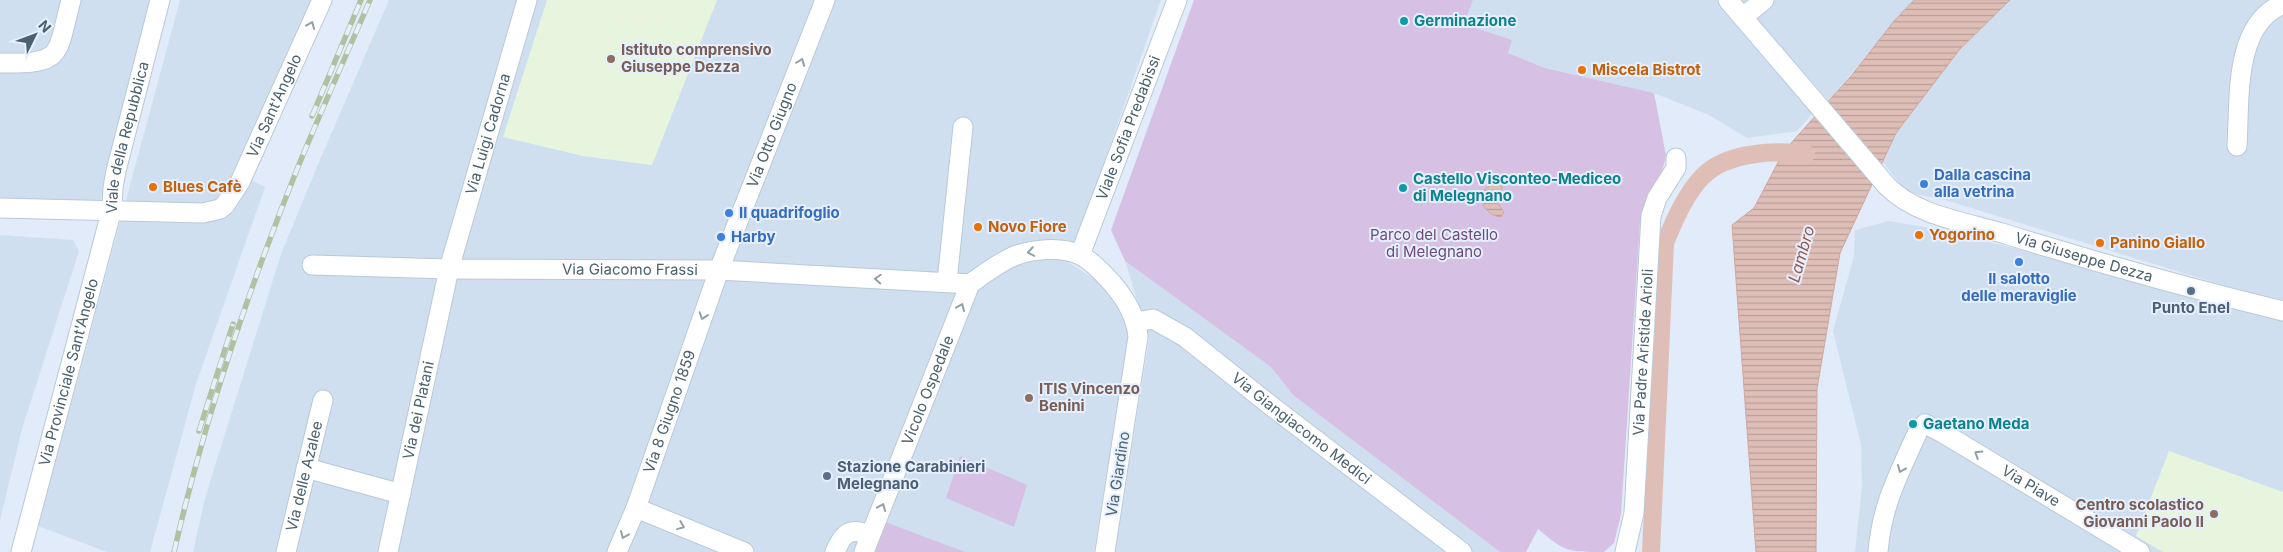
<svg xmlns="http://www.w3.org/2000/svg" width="2283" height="552" font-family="Inter,sans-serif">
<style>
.residential{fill:#d0dff0}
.education{fill:#e7f5de}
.green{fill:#d6c1e5}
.water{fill:url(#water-rules);stroke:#d1a79f}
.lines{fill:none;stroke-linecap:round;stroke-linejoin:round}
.canal{stroke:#e0beb8;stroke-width:18}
.minor-casing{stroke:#b9c9d7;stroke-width:21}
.minor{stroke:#fff;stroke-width:19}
.rail-casing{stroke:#b0c1a2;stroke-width:5.5}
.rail{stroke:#e6effd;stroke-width:4;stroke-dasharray:11;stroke-linecap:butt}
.oneway{stroke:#93a0a8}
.culture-dot{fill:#0f9aa8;stroke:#e6effd;stroke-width:2}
.education-dot{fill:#8d6e63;stroke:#e6effd;stroke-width:2}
.food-dot{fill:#e8710a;stroke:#e6effd;stroke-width:2}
.shop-dot{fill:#3f7fe0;stroke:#e6effd;stroke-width:2}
.service-dot{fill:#5c6f8a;stroke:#e6effd;stroke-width:2}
.labels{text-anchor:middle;stroke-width:4;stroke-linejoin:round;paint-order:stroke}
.culture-label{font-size:15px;font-weight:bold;fill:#0d838f;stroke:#e6effd;text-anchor:start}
.education-label{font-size:15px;font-weight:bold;fill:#785e54;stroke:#e6effd;text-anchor:start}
.food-label{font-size:15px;font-weight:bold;fill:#c56008;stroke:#e6effd;text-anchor:start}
.street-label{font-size:15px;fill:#4b616e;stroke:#e6effd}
.shop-label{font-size:15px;font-weight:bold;fill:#366cbe;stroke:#e6effd;text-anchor:start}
.park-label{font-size:15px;fill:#6e4a7e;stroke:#e6effd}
.service-label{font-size:15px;font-weight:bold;fill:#4e5e75;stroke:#e6effd}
.water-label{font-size:16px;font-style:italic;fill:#935b50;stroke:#e6effd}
</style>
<defs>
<pattern id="water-rules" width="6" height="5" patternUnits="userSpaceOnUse" patternTransform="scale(1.25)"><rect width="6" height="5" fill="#e0beb8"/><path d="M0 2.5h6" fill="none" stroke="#b89e9a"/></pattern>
</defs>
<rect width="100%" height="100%" fill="#e1ebf9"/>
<g class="residential">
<polygon points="0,0 150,0 99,209 0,203"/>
<polygon points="180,0 329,0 251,180 265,187 196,384 150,552 107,552 38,526"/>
<polygon points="389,0 1161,0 1069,263 1098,281 1119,308 1129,336 1094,552 193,552 205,498 281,254 319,162"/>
<polygon points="1473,0 1718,0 1813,113 1797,131 1747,138 1709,115 1654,93 1545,68 1508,53 1511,40 1464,24"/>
<polygon points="1739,0 1914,0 1894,21 1829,101"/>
<polygon points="2010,0 2283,0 2283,300 2255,295 1945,200 1906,192 1883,162 1896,133 1960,49"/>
<polygon points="1889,221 1942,230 2283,316 2283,552 1855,552 1862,487 1861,445 1833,331 1854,256 1855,230"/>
<polygon points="0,235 73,240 79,251 22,429 0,520"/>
<polygon points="1125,261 1271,367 1293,395 1500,552 1115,552 1149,339"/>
</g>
<g class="education">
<polygon points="547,0 717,0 652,165 583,156 503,137"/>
<polygon points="2169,451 2283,492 2283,552 2163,552 2136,536"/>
</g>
<g class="green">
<path d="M1194,0H1473L1464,24L1512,40L1508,53L1545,68L1654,93L1666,156L1663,168L1640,223L1621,514L1614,543L1604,552C1568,552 1565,552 1538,529L1526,552H1500L1293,395L1271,367L1125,261L1111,230Z"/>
<polygon points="960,456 1027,485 1014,527 946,498"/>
<polygon points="877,519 965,552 864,552"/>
</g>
<g class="water">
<polygon points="1914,0 2010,0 1960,49 1896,133 1840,253 1817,389 1816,552 1756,552 1732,225 1754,208 1784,151 1851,76 1894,21"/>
<path d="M1497,183L1502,186C1503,201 1491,195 1504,212L1501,217C1483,216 1470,189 1497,183Z"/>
</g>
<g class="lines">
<path class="canal" d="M1651,552L1665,243C1674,221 1686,193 1703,176C1727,152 1775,150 1806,154"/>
<defs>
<g id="minor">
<path id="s1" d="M1728,0L1887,186C1915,215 1964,222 2002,233C2095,262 2188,288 2283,311"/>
<polyline points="1743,17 1764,0"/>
<path d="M0,63C64,64 56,57 71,0"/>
<path d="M2237,146C2240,101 2233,24 2283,4"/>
<path id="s2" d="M0,208L203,213L220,209L225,205L240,182L322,0"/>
<path id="s3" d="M1080,255L1177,0"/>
<path id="s4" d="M312,265L449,269L719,270L970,284C984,274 997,264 1012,257C1031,249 1061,246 1080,255C1092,261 1103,273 1112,283C1125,298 1136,316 1138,337L1105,552"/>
<polyline points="947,282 963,127"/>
<path id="s5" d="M1136,322L1153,319L1185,337L1270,405L1462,552"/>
<polyline points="306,468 401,494"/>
<polyline points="636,508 744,552"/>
<path id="s6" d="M21,552L112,209L113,188L116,171L160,0"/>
<path id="s7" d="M286,552L323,400"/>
<path id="s8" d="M388,552L449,269L527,0"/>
<path id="s9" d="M617,552L636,508L719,270L825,0"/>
<path d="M835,552C843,533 850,526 870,536"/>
<path id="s10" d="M864,552L970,284"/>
<path id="s11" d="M1625,552L1634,513L1651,216L1657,198L1676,168V158"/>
<path id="s12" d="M1878,552C1882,503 1900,472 1919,429L1925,424L1943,433L2140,552"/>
</g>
</defs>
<use href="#minor" class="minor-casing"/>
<use href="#minor" class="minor"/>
<defs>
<g id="rail">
<polyline points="312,116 361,0"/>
<polyline points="199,431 233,324"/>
<path d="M174,552C204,421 248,291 298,167C321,111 346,56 370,0"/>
</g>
</defs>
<use href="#rail" class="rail-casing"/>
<use href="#rail" class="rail"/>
</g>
<defs><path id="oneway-chevron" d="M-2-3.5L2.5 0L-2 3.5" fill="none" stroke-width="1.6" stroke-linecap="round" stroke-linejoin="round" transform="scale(1.25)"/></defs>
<g class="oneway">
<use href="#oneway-chevron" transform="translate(311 25) rotate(-67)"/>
<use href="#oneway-chevron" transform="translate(801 62) rotate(-69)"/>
<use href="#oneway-chevron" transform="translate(1031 252) rotate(170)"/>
<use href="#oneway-chevron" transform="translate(878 279) rotate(-177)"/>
<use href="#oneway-chevron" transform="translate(961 307) rotate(-68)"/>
<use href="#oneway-chevron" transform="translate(703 316) rotate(109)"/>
<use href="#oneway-chevron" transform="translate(1978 454) rotate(-148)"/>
<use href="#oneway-chevron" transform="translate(1901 469) rotate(114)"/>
<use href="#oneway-chevron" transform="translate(882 507) rotate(-68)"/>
<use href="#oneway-chevron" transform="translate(681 526) rotate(22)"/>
<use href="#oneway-chevron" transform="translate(624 535) rotate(113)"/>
</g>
<g class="culture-dot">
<circle cx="1404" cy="21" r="5"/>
<circle cx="1403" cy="188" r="5"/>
<circle cx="1913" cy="424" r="5"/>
</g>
<g class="education-dot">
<circle cx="611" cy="59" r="5"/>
<circle cx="1029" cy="398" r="5"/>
<circle cx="2214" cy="514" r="5"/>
</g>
<g class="food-dot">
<circle cx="1582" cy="70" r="5"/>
<circle cx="153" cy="187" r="5"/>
<circle cx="978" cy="227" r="5"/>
<circle cx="1919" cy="235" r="5"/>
<circle cx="2100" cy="243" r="5"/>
</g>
<g class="shop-dot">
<circle cx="1924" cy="184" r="5"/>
<circle cx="729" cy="213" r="5"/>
<circle cx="721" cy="237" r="5"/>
<circle cx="2019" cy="262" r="5"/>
</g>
<g class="service-dot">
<circle cx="2191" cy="291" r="5"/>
<circle cx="827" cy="476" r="5"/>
</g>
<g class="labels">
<g class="culture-label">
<text x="1414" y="26">Germinazione</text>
<text x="1413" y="184">Castello Visconteo-Mediceo<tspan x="1413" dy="17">di Melegnano</tspan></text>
<text x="1923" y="429">Gaetano Meda</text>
</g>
<g class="education-label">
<text x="621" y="55">Istituto comprensivo<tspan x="621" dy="17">Giuseppe Dezza</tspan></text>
<text x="1039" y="394">ITIS Vincenzo<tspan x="1039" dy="17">Benini</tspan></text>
<text x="2204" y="510" text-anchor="end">Centro scolastico<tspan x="2204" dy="17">Giovanni Paolo II</tspan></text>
</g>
<g class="food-label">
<text x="1592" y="75">Miscela Bistrot</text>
<text x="163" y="192">Blues Cafè</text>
<text x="988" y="232">Novo Fiore</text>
<text x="1929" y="240">Yogorino</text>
<text x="2110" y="248">Panino Giallo</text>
</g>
<g class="street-label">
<text dy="5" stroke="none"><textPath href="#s2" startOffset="338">Via Sant'Angelo</textPath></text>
<text dy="5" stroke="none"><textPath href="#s6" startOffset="428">Viale della Repubblica</textPath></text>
<text dy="5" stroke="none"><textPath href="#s3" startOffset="136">Viale Sofia Predabissi</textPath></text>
<text dy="5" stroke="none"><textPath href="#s8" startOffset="430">Via Luigi Cadorna</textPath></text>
<text dy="5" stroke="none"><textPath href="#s9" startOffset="445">Via Otto Giugno</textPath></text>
<text dy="5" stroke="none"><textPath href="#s1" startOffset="456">Via Giuseppe Dezza</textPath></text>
<text dy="5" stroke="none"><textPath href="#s4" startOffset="318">Via Giacomo Frassi</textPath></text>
<text dy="5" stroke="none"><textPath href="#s11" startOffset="201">Via Padre Aristide Arioli</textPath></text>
<text dy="5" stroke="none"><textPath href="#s6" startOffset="186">Via Provinciale Sant'Angelo</textPath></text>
<text dy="5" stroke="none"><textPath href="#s10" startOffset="174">Vicolo Ospedale</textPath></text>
<text dy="5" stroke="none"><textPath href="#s8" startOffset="145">Via dei Platani</textPath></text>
<text dy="5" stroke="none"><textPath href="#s9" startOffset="150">Via 8 Giugno 1859</textPath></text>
<text dy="5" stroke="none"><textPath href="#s5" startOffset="202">Via Giangiacomo Medici</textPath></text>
<text transform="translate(1118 474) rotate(-81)" y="5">Via Giardino</text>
<text dy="5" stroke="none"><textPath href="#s7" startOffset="78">Via delle Azalee</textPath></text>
<text dy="5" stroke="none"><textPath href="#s12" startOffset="261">Via Piave</textPath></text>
</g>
<g class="shop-label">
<text x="1934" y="180">Dalla cascina<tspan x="1934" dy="17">alla vetrina</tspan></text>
<text x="739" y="218">Il quadrifoglio</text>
<text x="731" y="242">Harby</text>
<text x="2019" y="284" text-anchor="middle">Il salotto<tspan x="2019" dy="17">delle meraviglie</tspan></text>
</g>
<g class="park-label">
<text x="1434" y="240">Parco del Castello<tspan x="1434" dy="17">di Melegnano</tspan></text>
</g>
<g class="service-label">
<text x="2191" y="313">Punto Enel</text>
<text x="837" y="472" text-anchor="start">Stazione Carabinieri<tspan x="837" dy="17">Melegnano</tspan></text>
</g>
<g class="water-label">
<text transform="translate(1801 254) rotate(-74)" y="6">Lambro</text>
</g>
</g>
<g transform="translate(35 35) rotate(48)" stroke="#e6effd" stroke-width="4" paint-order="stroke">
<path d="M0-4L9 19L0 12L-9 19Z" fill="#4b616e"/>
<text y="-8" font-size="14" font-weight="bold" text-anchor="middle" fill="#4b616e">N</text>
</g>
</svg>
